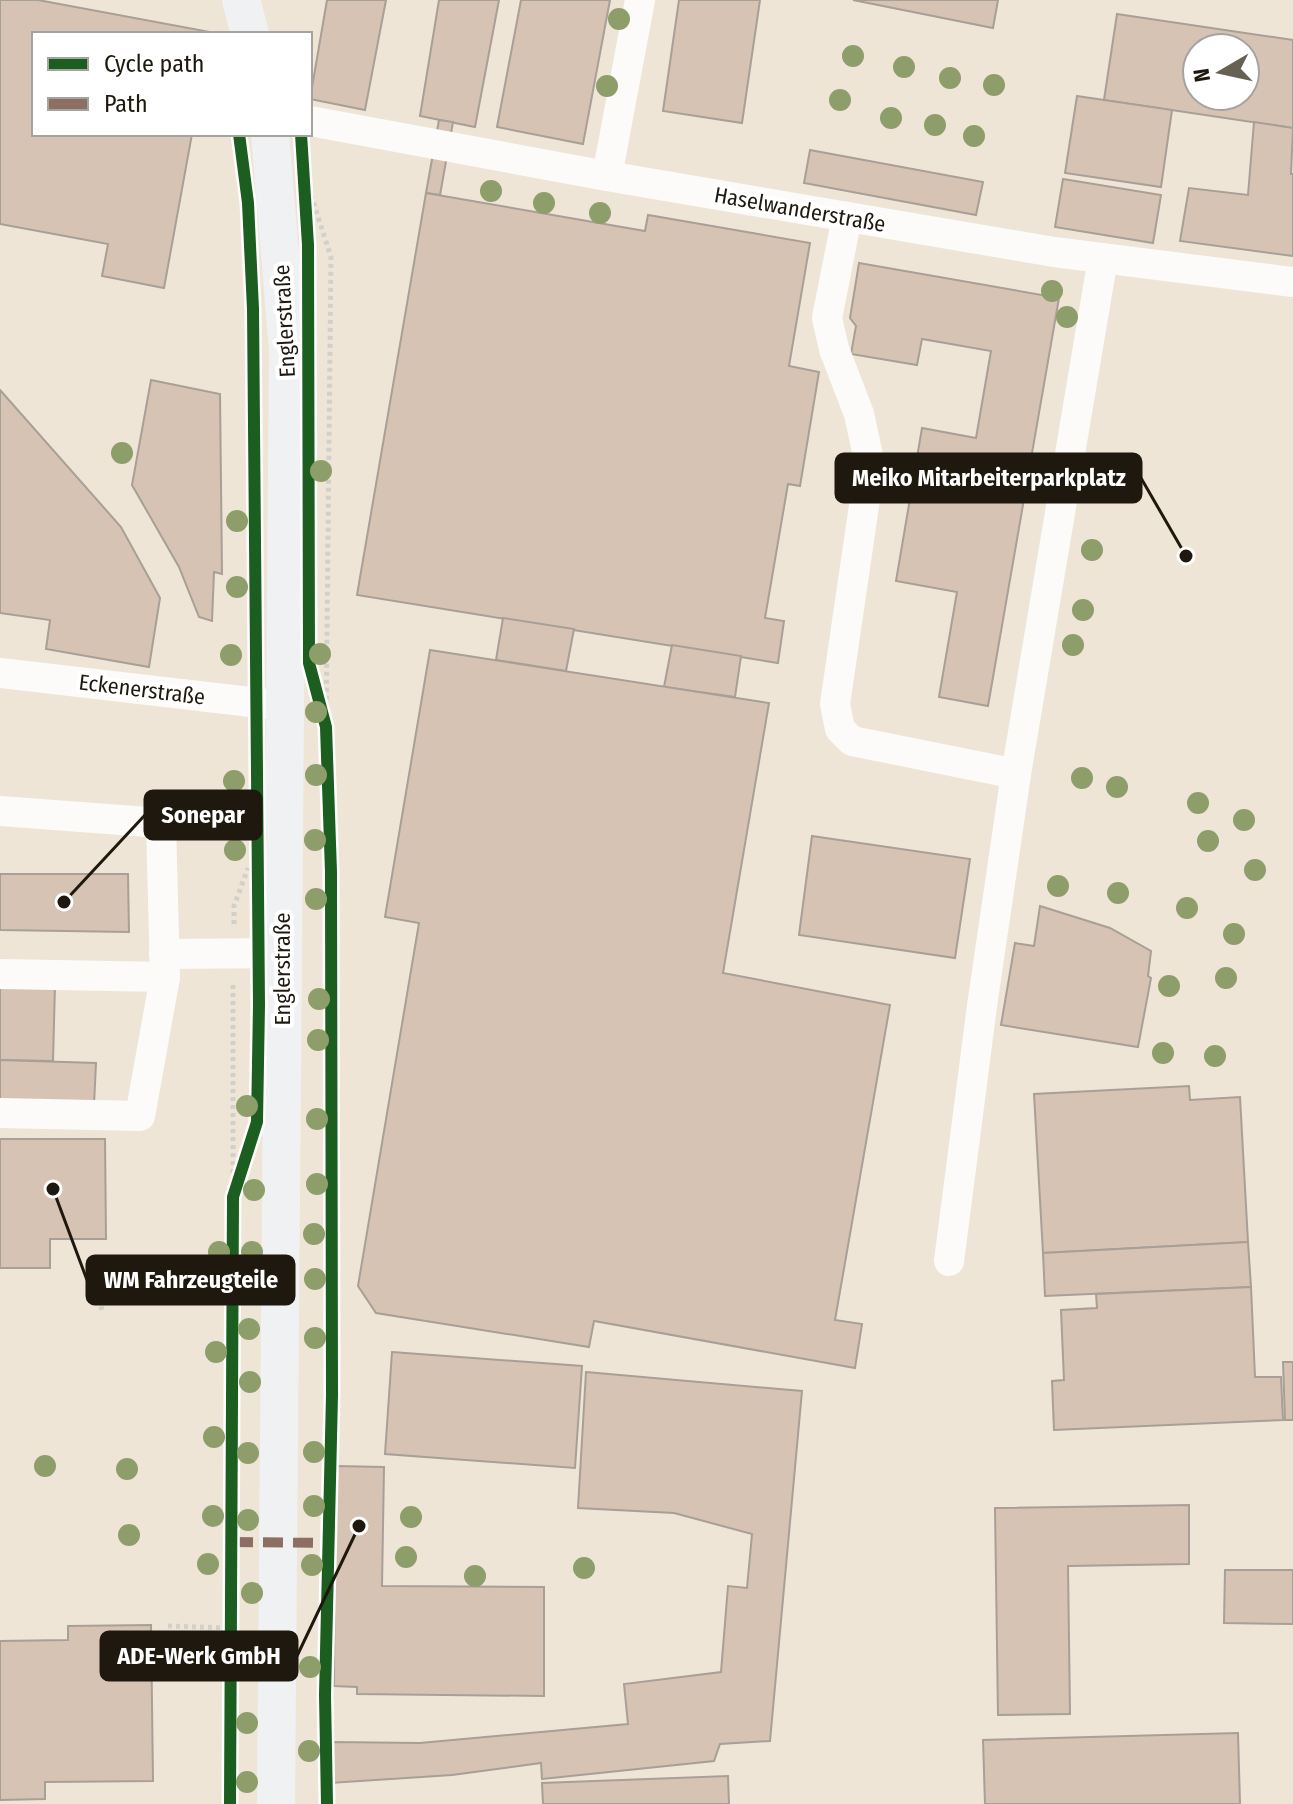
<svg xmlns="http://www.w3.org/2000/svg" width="1293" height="1804" font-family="'Fira Sans Condensed',sans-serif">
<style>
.building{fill:#d7c3b4;stroke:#a89f96;stroke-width:2;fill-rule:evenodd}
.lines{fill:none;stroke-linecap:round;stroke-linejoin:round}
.path{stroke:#d2d0cb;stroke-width:5;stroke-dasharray:4 4;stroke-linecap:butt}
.minor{stroke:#fcfbf9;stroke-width:30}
.major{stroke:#f0f1f2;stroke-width:38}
.quiet{stroke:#8d6e63;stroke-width:10;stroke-dasharray:20 10;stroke-linecap:butt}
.cycleway-casing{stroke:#fff;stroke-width:17}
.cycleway{stroke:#1b5e20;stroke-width:12}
.tree{fill:#8e9e6b}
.labels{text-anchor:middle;stroke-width:8;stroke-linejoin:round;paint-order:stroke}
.street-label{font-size:22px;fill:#1e180e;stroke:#fff}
.leader{fill:none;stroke:#1e180e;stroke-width:3}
.callout-dot{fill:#1e180e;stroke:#fff;stroke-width:3}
.callout{fill:#1e180e;stroke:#1e180e;stroke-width:3}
.callout-label{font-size:24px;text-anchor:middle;font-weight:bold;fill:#fff}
</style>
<rect width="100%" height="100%" fill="#eee5d6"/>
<g class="building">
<polygon points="0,0 38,0 210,32 210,34 34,34 34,134 192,134 164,288 102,276 108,244 0,224"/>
<polygon points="327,0 386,0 365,110 310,99"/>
<polygon points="439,0 499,0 475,127 420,116"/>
<polygon points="521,0 610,0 583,144 497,127"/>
<polygon points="679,0 760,0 742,123 663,111"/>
<polygon points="853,0 998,0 993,28"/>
<path d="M1117,14L1293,40V128L1104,100ZM1197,48H1245V96H1197Z"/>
<polygon points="1077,96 1172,110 1161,187 1065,173"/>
<polygon points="439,120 453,122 440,195 426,193"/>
<polygon points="1254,122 1293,128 1291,174 1293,174 1293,256 1180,241 1189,188 1248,195"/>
<polygon points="810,150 983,182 976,215 804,183"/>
<polygon points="1063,179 1161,195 1153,243 1055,227"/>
<polygon points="426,193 645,231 648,215 810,243 789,366 819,372 800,486 788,484 765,618 784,621 778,663 357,595"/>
<polygon points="859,263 1059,298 988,706 939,697 957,592 896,581 922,428 976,438 991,351 922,339 917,365 851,354 856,326 850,318"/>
<polygon points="151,380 220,394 222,574 214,572 212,621 199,617 179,567 132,485"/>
<polygon points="0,390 121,527 160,598 149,667 46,649 50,620 0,613"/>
<polygon points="503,618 574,629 566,671 496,660"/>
<polygon points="672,645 741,656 735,697 664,687"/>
<polygon points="430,650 769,703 723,973 890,1005 835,1320 862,1324 855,1368 594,1321 589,1347 376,1313 358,1286 419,923 385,917"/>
<polygon points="812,836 970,859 955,958 799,935"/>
<polygon points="0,874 128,874 129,932 0,930"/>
<polygon points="1040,906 1110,928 1151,951 1148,976 1151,978 1138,1047 1001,1025 1015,943 1034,946"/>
<polygon points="0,984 55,985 53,1061 0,1060"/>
<polygon points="0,1060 96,1063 94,1105 0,1102"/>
<polygon points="1189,1086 1190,1100 1240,1097 1248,1242 1043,1253 1034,1094"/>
<polygon points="0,1139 105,1139 106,1239 50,1239 50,1268 0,1268"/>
<polygon points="1248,1242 1251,1287 1045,1296 1043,1253"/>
<polygon points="1251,1287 1255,1377 1281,1377 1283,1420 1054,1430 1052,1381 1064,1380 1061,1310 1097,1308 1096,1294"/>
<polygon points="392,1352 582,1366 575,1468 385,1454"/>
<polygon points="1283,1362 1293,1362 1293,1420 1285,1420"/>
<polygon points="586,1372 802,1391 770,1741 720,1744 714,1761 542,1779 541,1763 452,1775 330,1783 332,1742 420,1743 628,1724 624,1684 721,1672 728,1586 747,1588 752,1534 674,1513 578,1508"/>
<polygon points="335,1466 384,1467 382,1586 544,1587 544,1696 357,1694 357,1687 334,1686"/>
<polygon points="1189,1505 1189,1564 1068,1566 1070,1714 998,1715 995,1508"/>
<polygon points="1225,1570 1293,1570 1293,1624 1224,1623"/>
<polygon points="151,1625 153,1781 45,1782 45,1799 0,1800 0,1641 68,1640 68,1626"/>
<polygon points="1238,1733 1240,1804 985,1804 983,1740"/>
<polygon points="728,1776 729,1804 543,1804 542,1783"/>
</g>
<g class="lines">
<g class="path">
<polyline points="311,195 331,257 326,727"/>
<polyline points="234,924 234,906 248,868"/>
<polyline points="233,1197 233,982"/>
<polyline points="90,1268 102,1310"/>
<polyline points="168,1626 232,1628"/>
</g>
<g class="minor">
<polyline points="310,121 607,176 1054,252 1293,282"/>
<polyline points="607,176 640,0"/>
<polyline points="847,217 827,318 834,349 859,414 870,465 835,704 840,729 852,741 1016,774"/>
<polyline points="0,673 285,706"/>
<polyline points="0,811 161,823 165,977 140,1116 0,1113"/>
<polyline points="164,954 282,953"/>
<polyline points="0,974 165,977"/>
<polyline points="949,1261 982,1006 1016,774 1103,258"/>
</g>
<g class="major">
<polyline points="241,0 250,34"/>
<polyline points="270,134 288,349 276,1804"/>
</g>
<polyline class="quiet" points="233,1542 329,1543"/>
<defs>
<g id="cycleway">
<polyline points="301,134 308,245 309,663 326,727 331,872 332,1395 325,1695 327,1804"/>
<polyline points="230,1804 233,1197 257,1122 259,1005 253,309 248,203 239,134"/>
</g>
</defs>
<use href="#cycleway" class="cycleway-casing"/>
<use href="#cycleway" class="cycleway"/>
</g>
<g class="tree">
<circle cx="619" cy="19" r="11"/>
<circle cx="853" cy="56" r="11"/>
<circle cx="904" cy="67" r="11"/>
<circle cx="950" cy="78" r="11"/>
<circle cx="994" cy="85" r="11"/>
<circle cx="607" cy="86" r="11"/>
<circle cx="840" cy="100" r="11"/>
<circle cx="891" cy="118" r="11"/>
<circle cx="935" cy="125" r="11"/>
<circle cx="974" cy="136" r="11"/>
<circle cx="491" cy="191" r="11"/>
<circle cx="544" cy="203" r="11"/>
<circle cx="600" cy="213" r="11"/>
<circle cx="1052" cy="291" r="11"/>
<circle cx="1067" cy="317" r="11"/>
<circle cx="122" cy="453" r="11"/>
<circle cx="321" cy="471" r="11"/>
<circle cx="237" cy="521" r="11"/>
<circle cx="1092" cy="550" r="11"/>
<circle cx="237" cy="587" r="11"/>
<circle cx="1083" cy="610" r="11"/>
<circle cx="1073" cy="645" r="11"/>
<circle cx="320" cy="654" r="11"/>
<circle cx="231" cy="655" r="11"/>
<circle cx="316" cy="712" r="11"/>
<circle cx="316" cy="775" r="11"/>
<circle cx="1082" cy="778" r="11"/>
<circle cx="234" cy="781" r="11"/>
<circle cx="1117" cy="787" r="11"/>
<circle cx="1198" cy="803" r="11"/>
<circle cx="1244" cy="820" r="11"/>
<circle cx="315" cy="840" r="11"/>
<circle cx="1208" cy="841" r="11"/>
<circle cx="235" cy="850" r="11"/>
<circle cx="1255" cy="870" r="11"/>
<circle cx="1058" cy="886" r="11"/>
<circle cx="1118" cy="893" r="11"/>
<circle cx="316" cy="899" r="11"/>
<circle cx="1187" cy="908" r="11"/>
<circle cx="1234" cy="934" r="11"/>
<circle cx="1226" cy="978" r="11"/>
<circle cx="1169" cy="986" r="11"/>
<circle cx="319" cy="999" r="11"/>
<circle cx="318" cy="1040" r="11"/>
<circle cx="1163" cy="1053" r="11"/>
<circle cx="1215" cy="1056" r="11"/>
<circle cx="247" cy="1106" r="11"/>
<circle cx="317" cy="1119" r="11"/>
<circle cx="317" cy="1184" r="11"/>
<circle cx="254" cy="1190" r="11"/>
<circle cx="314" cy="1234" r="11"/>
<circle cx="219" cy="1252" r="11"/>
<circle cx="252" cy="1252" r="11"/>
<circle cx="315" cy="1279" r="11"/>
<circle cx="249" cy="1329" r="11"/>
<circle cx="315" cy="1338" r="11"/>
<circle cx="216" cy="1352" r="11"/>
<circle cx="250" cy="1382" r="11"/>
<circle cx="214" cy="1437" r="11"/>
<circle cx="314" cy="1452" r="11"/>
<circle cx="248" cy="1453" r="11"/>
<circle cx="45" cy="1466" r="11"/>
<circle cx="127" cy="1469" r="11"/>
<circle cx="314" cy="1506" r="11"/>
<circle cx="213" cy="1516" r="11"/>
<circle cx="411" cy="1517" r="11"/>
<circle cx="248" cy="1520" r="11"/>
<circle cx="129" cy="1535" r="11"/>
<circle cx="406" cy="1557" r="11"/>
<circle cx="208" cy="1564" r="11"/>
<circle cx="312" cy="1565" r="11"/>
<circle cx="584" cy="1568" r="11"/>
<circle cx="475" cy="1576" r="11"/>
<circle cx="252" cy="1593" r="11"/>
<circle cx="310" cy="1667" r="11"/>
<circle cx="248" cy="1670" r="11"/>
<circle cx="247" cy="1723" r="11"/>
<circle cx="309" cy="1751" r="11"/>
<circle cx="247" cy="1782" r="11"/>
</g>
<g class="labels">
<g class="street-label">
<text transform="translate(800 209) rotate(10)" y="8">Haselwanderstraße</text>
<text transform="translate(284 321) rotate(-93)" y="8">Englerstraße</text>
<text transform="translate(142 689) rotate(7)" y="8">Eckenerstraße</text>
<text transform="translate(282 969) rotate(-90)" y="8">Englerstraße</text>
</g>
</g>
<path class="leader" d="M1186 556L1141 478M64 902L145 815M53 1189L87 1280M359 1526L297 1656"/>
<g class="callout-dot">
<circle cx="1186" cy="556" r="8"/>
<circle cx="64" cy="902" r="8"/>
<circle cx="53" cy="1189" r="8"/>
<circle cx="359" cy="1526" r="8"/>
</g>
<g class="callout">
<rect x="836" y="454" width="305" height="48" rx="8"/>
<rect x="145" y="791" width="116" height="48" rx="8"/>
<rect x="87" y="1256" width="207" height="48" rx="8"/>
<rect x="101" y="1632" width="196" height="48" rx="8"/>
</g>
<g class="callout-label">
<text x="989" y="486">Meiko Mitarbeiterparkplatz</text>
<text x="203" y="823">Sonepar</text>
<text x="191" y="1288">WM Fahrzeugteile</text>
<text x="199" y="1664">ADE-Werk GmbH</text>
</g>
<rect x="32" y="32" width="280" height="104" fill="#ffffff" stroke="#a5a39f" stroke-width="2"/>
<rect x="48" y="58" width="40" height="12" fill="#1b5e20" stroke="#a5a39f" stroke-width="2"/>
<text x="104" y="72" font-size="24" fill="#1e180e">Cycle path</text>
<rect x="48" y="98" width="40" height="12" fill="#8d6e63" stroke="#a5a39f" stroke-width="2"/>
<text x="104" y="112" font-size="24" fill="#1e180e">Path</text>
<g transform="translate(1221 72) rotate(261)"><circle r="38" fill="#ffffff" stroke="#a5a39f" stroke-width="2"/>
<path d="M0-6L14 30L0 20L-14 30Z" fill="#676054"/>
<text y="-12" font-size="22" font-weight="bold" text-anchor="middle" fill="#1e180e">N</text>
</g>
</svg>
